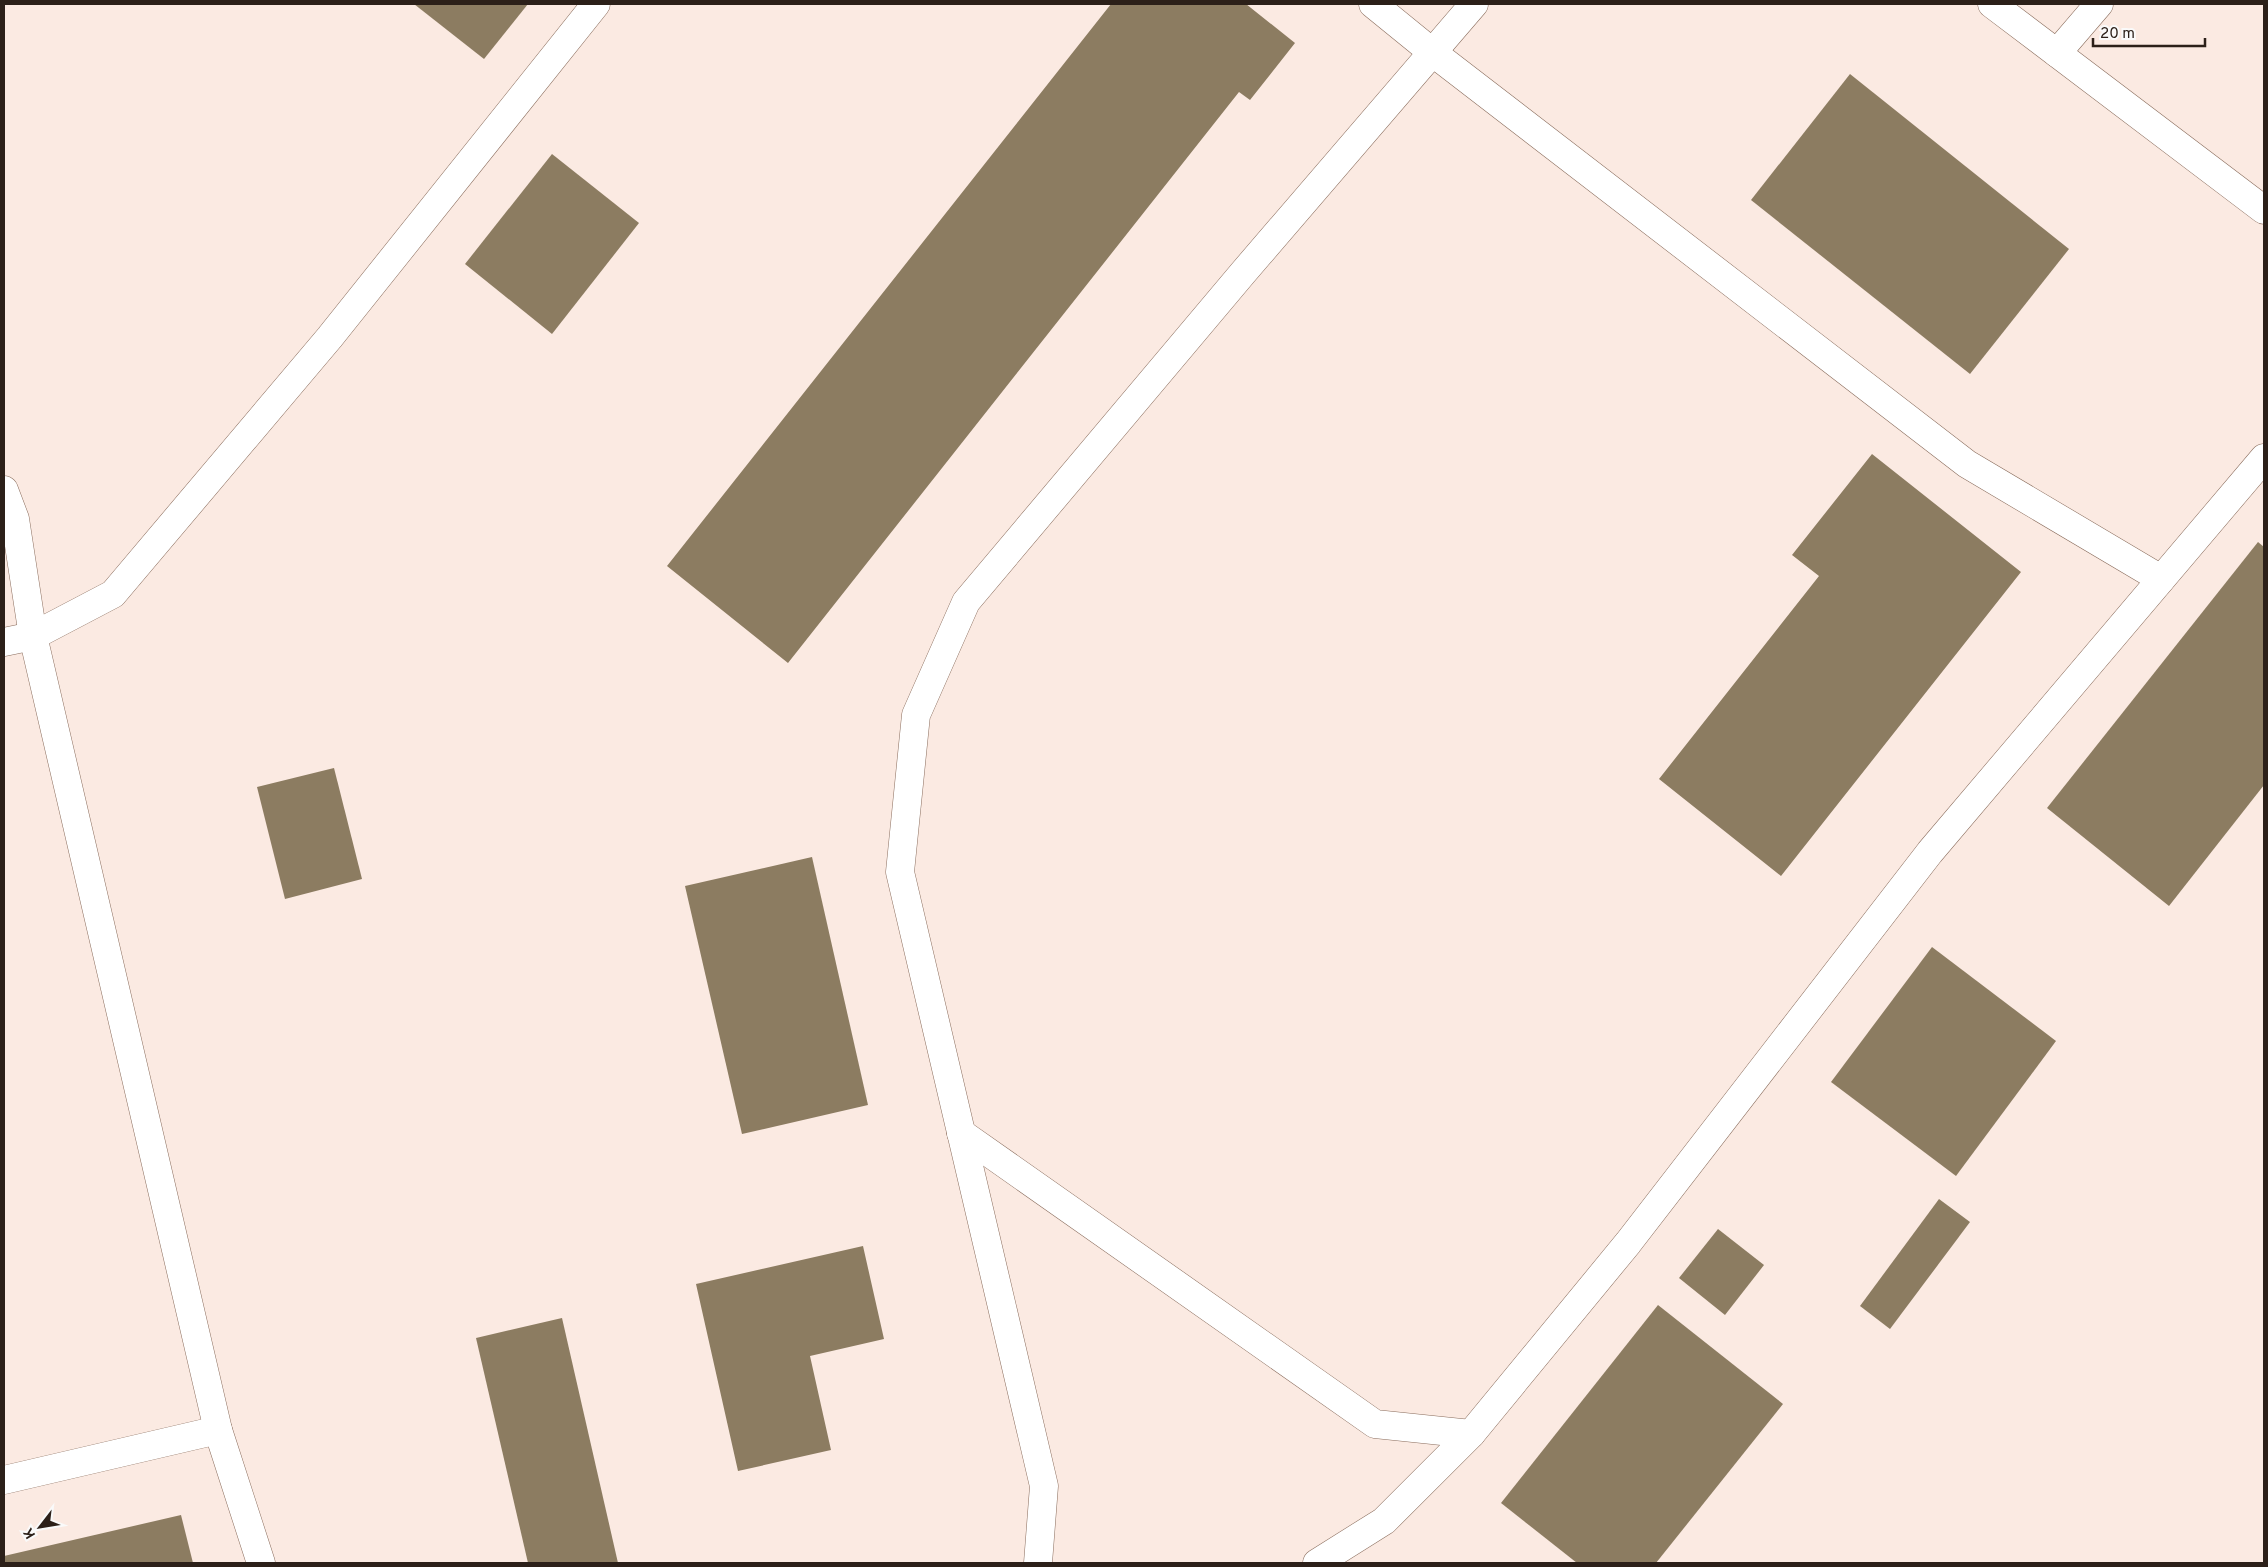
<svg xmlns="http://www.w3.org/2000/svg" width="2268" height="1567" font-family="Overpass,sans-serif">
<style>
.built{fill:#fbeae2}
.building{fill:#8c7c61}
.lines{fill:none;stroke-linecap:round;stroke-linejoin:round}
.minor-casing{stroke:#8a6d5d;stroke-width:29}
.minor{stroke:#fff;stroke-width:28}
</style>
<rect width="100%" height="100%" fill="#fafafa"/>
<rect class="built" x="4" y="4" width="2260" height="1559"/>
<g class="building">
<polygon points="414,4 528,4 484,59"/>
<polygon points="1111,4 1246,4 1295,43 1250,100 1239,92 788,663 667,566"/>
<polygon points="1850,74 2069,249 1970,374 1751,200"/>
<polygon points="552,154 639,223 552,334 465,264"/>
<polygon points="1872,454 2021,572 1781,876 1659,779 1819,576 1792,555"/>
<polygon points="2258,542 2264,547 2264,785 2169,906 2047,808"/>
<polygon points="334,768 362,879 285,899 257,787"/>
<polygon points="812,857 868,1105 742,1134 685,886"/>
<polygon points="1932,947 2056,1041 1956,1176 1831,1082"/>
<polygon points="1939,1199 1970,1222 1890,1329 1860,1306"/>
<polygon points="1718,1229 1764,1265 1725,1315 1679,1278"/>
<polygon points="863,1246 884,1339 810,1356 831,1450 738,1471 696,1284"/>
<polygon points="1658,1305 1783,1404 1656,1563 1577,1563 1501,1503"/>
<polygon points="562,1318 618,1563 528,1563 476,1338"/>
<polygon points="181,1515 193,1563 4,1563 4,1556"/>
</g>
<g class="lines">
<defs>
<g id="minor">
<polyline points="1373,4 1432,52 1967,464 2161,579"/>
<polyline points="1992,4 2264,210"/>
<polyline points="2057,53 2099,4"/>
<polyline points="4,490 15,519 33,636 218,1430 261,1563"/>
<polyline points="4,642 33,636 113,594 330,337 596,4"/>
<polyline points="961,1133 1375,1424 1471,1434"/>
<polyline points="4,1480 218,1430"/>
<polyline points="1038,1563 1044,1486 900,872 916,715 966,602 1242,274 1474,4"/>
<polyline points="1317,1563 1384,1521 1471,1434 1628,1243 1930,852 2264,458"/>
</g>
</defs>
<use href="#minor" class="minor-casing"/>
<use href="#minor" class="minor"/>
</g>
<rect width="2268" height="1567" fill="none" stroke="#2c2019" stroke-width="10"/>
<g transform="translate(40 1527) rotate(239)" stroke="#fafafa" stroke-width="4" paint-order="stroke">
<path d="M0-4L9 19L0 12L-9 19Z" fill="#2c2019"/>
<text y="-8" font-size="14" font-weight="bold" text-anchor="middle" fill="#2c2019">K</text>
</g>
<path d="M2093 38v8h112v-8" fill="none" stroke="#2c2019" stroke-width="2.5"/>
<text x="2100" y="38" font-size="15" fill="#2c2019" stroke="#fafafa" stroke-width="4" paint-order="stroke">20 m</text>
</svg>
